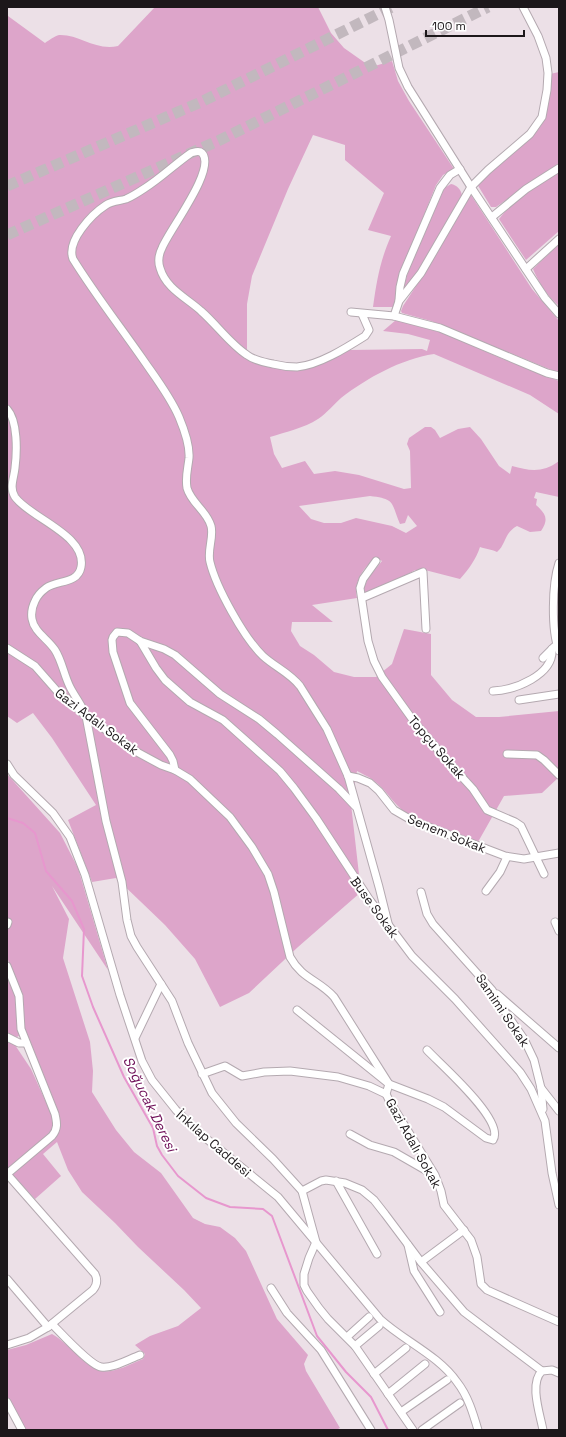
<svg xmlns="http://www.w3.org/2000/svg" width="566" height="1437" font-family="'Space Grotesk',sans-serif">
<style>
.green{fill:#dda5ca;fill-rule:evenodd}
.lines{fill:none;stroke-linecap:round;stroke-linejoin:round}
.stream{stroke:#e797ce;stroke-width:2}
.highway-tunnel{stroke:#c2b8be;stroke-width:11;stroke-dasharray:11 5.5;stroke-linecap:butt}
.minor-casing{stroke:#b4a9b0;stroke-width:9}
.minor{stroke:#fff;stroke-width:7}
.labels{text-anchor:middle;stroke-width:4;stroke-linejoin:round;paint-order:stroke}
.street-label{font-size:13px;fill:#1c171a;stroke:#fff}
.water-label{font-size:14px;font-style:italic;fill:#70125a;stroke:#fff}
</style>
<rect width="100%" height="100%" fill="#ece0e7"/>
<g class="green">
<path d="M155,7H318L331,33L344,48L371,67L392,61L398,81L409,101L454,169L443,175L436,185L399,278L394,307H373C377,279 380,261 391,236L368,230L384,193L345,160V145L313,135L288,189L252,276L247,304V355L296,367L349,350L422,349L427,351L430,340L408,334L383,331L396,320L443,333L503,359L559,381V414L530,395L434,354C401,359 367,378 341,398C333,405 327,413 318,419C304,428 286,432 270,437L274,454L282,468L305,461L314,474L335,471L359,475L404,489L411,488L410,451L407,444L409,438L425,427H431L435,430L440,438L458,429L470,427L481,439L499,466L510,474L512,466C530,471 543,473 559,461V497L536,492L534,498L537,499L536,505C546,514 549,519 541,531L530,532L517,526C504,533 506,545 497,552C491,549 486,549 480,547C476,559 469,569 460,579L425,570H415L405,576L366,593L363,589L369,577L382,561L377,558C364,565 353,583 357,598L312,605L333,622H292L291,631L300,646L314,655L334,672L354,677H376L392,664L404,629L431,634V675L452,700L476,717H499L559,711V777L542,793L504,796L478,842C458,834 423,826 406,813C393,804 386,789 373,780C368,776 362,774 357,771L351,804L361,892L298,947L249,993L220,1007L195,959L165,925L116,878L92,882L68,820L96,805L52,738L33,713L17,723L7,716V16H8L45,43C49,40 55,36 59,35C79,34 95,51 118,46ZM370,496C397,499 391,504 400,524L405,523L408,515L417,526L406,533L392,526L356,518L341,523H324L311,519L299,506Z"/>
<path d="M559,72V163L496,207H491L477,184C487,174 498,164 510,155C522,145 537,135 544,120C550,105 550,89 550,74Z"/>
<path d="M559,171V231L526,260L499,219C514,199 538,184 559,171Z"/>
<path d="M451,184C457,185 461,190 462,195C444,228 428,263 403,290L408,272L443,191L446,187Z"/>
<polygon points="471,195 532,289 559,321 559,373 431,321 402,313 401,311 403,306 435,257 464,206"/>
<path d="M559,244V306C547,296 539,283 533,269Z"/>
<path d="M7,774L60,833L78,868L108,970L52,886L69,919L63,958L90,1042L93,1071L92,1092L116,1130L134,1152L161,1173L193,1218L205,1224L220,1227L235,1238L246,1251L277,1319L308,1355L304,1364L306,1371L340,1428L336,1430H25L7,1397V1350L26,1345L52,1334C71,1344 88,1375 111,1371C122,1369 133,1363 143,1359L145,1354L135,1345L150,1336L178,1326L201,1308L184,1290L138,1247L115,1223L82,1192L68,1170L57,1142L43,1154L61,1176L35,1199L12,1174L54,1138L59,1115L33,1049L26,1034L23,1018V1001L7,957Z"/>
<polygon points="7,971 15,990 20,1035 17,1037 7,1035"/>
<polygon points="7,1041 15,1045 31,1069 54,1120 53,1127 50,1134 7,1169"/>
</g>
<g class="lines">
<polyline class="stream" points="7,818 23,823 35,833 46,871 72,901 84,929 82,976 93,1007 124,1077 153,1128 157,1146 162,1155 178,1176 206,1198 230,1207 263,1209 272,1216 317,1336 346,1372 371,1397 388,1430"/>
<g class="highway-tunnel">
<polyline points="7,186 201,102 392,7"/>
<polyline points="7,235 220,140 488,7"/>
</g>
<defs>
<g id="minor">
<polyline points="385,7 389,20 399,68 408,87 471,187 545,298 559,314"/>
<polyline points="492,217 526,189 559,168"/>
<polyline points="526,269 559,239"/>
<polyline points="399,300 400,287 403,274 440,188 450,175 460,169"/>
<polyline points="351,312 394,316 440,328 547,373 559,376"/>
<path d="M362,314L369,330L365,336C346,348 319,365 297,367C289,367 281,366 273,364C264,362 255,361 247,355C230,344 217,325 201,311C187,298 166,289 160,268C158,262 159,254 162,248C169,230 217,169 202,153C199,150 195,152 191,153C175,164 161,178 145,188C139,192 133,196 126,199C119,201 112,201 106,205C92,214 66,241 73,259C94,293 119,325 142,358C155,377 170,396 179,417C184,429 190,445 189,458C188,468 185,477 187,488C191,503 207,511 211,526C214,537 207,550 210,562C216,587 244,638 263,656C275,667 290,673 300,686L327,729L348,776L379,887L389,927"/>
<polyline points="394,316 399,301 421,273 471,187 488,170 530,134 542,117 547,90 548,73 546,58 538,36 523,7"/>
<path d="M7,409C18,421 17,452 15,468C14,478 9,488 15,497C30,518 87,535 81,567C78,584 57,580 46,588C42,591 37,596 35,601C32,607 31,613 32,619C34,632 48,639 55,650C62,661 64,675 70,687C75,697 82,705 86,716L106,821L122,882L127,920L131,936L137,947L172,1001L188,1043L212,1093L236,1123L273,1159L302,1191L316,1242L309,1258L304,1274V1285L307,1291L319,1308L328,1319L355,1346L413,1430"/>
<polyline points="376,561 363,579 360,588 368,641 374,661 382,677 415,723 450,764 473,789 487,810 515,822 521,826 544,874"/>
<path d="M559,563C552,584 551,630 559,651"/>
<polyline points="362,598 423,572 426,629"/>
<polyline points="140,641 156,668 165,680 190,702 223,720 280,771 294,788 316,818 369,899 412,956 455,999 520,1072 531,1089 545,1121 552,1173 559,1205"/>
<path d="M7,648L35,666L57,691L86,716L137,752L161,765L175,770L190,779L230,817L252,847L268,874L274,892L290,957C302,979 319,980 334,997L389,1084L386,1094L389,1100L435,1175L441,1191L444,1205L471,1240L477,1257L481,1284L487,1290L559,1322"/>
<polyline points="543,658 554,647"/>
<path d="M493,691C515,690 554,675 552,649"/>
<polyline points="519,700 559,694"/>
<polyline points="507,754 537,755 544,760 559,775"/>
<path d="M7,764L14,775L53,813L70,837L85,875L120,995L142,1061L152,1080L176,1110L197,1131L278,1197L380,1319C404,1341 438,1355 457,1382C468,1396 473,1413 478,1430"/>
<polyline points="175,770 173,761 170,755 130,703 113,652 112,640 113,637 117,632 128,633 140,641 164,649 175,655 220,694 259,719 277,734 339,789 355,806"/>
<polyline points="348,776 358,778 370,783 379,791 394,810 413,821 505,856 524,859 559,853"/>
<polyline points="486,891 500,872 507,857"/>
<polyline points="421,892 427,914 433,924 492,990 501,1006 524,1039 534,1060 541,1088 543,1109"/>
<polyline points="555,922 559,931"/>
<polyline points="7,925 8,922"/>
<path d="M7,966L19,996L21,1029L55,1114C57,1123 58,1129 52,1136L7,1174"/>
<polyline points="497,994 559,1048"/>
<path d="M297,1010L389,1084L428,1099L444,1107L486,1138L493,1140C506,1121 440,1064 427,1050"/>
<polyline points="7,1037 19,1043 26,1043"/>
<polyline points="135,1038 161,984"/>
<polyline points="202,1074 225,1066 242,1076 264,1072 290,1071 338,1077 369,1086 386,1094"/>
<polyline points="541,1088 559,1111"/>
<polyline points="350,1134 370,1145 394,1152 434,1175"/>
<path d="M7,1174L95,1274C98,1280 97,1285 93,1290L48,1327L29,1338L7,1345"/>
<polyline points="336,1181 377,1254"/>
<polyline points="302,1191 321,1181 326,1180 345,1183 362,1190 374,1200 385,1214 421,1262 464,1312 542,1371"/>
<polyline points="408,1245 414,1271 440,1312"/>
<polyline points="421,1262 464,1230"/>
<polyline points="7,1279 48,1327"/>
<polyline points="271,1288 287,1313 321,1350 371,1430"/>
<path d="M52,1324C61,1333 90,1365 101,1367C113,1369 129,1359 140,1355"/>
<polyline points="347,1337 369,1317"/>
<polyline points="355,1346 379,1326"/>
<polyline points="374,1374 406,1348"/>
<polyline points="388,1394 425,1364"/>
<polyline points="7,1402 22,1430"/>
<polyline points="401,1412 447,1380"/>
<polyline points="422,1430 460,1403"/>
<path d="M543,1430C540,1414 529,1383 542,1371L552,1370L559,1373"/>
</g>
</defs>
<use href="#minor" class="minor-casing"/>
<use href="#minor" class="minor"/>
</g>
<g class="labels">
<g class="street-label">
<text transform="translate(97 721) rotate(37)" y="5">Gazi Adalı Sokak</text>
<text transform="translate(437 747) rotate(49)" y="5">Topçu Sokak</text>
<text transform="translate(447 833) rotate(22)" y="5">Senem Sokak</text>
<text transform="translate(375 907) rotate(54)" y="5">Buse Sokak</text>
<text transform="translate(503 1010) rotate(56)" y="5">Samimi Sokak</text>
<text transform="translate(214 1143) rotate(41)" y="5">İnkılap Caddesi</text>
<text transform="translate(414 1143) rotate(61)" y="5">Gazi Adalı Sokak</text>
</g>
<g class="water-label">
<text transform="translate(150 1104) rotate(64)" y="5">Soğucak Deresi</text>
</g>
</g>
<rect width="566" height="1437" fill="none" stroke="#1c171a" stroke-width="16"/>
<path d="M426 30v6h98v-6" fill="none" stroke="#1c171a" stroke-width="2"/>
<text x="432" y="30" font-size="12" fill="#1c171a" stroke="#ffffff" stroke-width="3" paint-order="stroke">100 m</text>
</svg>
